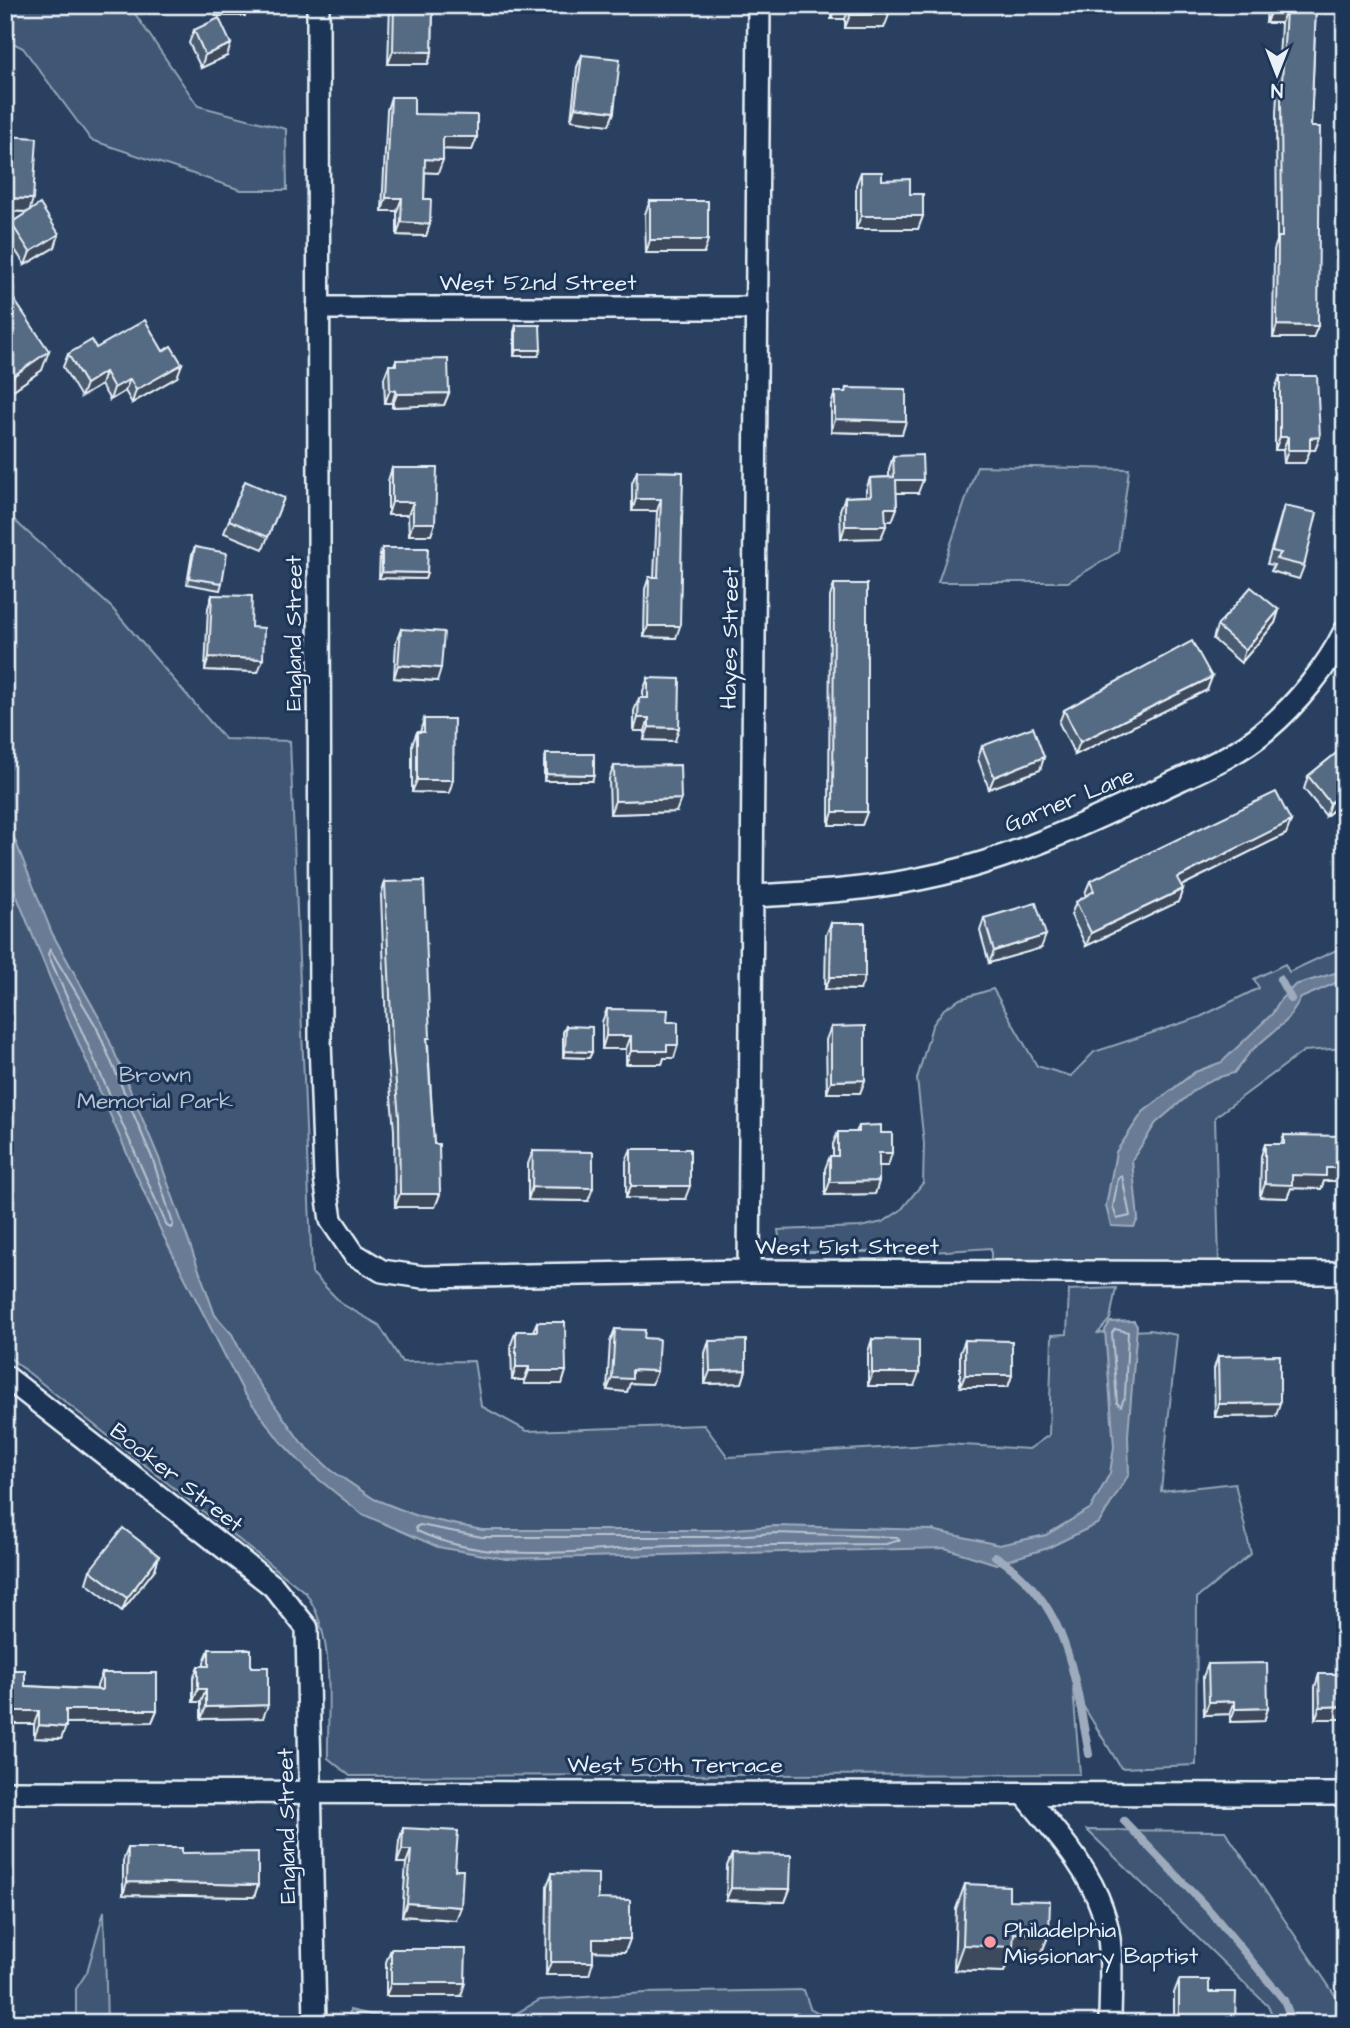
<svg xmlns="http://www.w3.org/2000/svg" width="1350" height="2028" font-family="'Architects Daughter',sans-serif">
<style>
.green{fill:#415774;stroke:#94a4b6;stroke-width:2}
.water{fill:#6b7c95;stroke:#9dabbd;stroke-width:2}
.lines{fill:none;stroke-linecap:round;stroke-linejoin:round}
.shore{stroke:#b6c2d0;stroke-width:2}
.stream{stroke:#9dabbd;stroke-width:8}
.minor-casing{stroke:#e8f1f8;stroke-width:26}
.minor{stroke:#1d3557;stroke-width:21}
.wall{fill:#495b71;stroke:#e8f1f8;stroke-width:2}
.shaded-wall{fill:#3c4a5c;stroke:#e8f1f8;stroke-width:2}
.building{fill:#556a83;stroke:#e8f1f8;stroke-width:2}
.poi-dot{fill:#ff9aa2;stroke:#1d3557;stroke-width:2.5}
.labels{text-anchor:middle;stroke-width:6;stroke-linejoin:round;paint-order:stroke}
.street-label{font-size:23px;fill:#e8f1f8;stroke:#1d3557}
.park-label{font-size:23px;fill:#b6c3d0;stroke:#1d3557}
.poi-label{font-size:23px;fill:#e8f1f8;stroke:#1d3557;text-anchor:start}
</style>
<rect width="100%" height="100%" fill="#294061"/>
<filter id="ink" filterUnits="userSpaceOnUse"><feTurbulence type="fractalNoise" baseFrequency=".0143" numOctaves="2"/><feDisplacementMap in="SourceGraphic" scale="14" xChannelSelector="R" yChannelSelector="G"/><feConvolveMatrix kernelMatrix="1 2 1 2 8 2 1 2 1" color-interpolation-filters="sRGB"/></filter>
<g filter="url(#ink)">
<g class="green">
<polygon points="5,5 129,5 198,106 286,129 287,190 241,190 91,140 23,48 5,39"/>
<polygon points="977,466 1129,469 1118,552 1068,582 938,582"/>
<path d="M5,512L111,607L225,739L290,741L312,1273L342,1304L379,1325L402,1362L474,1361L481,1406L527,1431L704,1425L728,1457L947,1444L1029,1449L1049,1435L1052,1335L1067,1334L1069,1290L1116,1288L1110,1319L1098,1333L1150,1330L1177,1335L1161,1491L1235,1483L1251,1554L1197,1598L1196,1765L1121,1768L1073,1689L1080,1774L350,1776L328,1758C327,1704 337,1640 306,1593L5,1354Z"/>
<polygon points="1345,946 1345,1048 1304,1051 1215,1117 1219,1262 991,1260 991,1248 931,1252 781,1252 778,1230 860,1227 883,1222 901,1210 923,1183 924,1144 917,1079 932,1026 944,1009 960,999 993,989 1037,1066 1071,1076 1094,1052 1200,1017 1259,988 1254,979 1285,964 1289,972"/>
<polygon points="1087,1830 1225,1831 1345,2010 1345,2023 1275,2023 1269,2007"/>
<polygon points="104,1911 107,2023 76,2023 76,1989 87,1972"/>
<polygon points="804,1990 810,2008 837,2023 499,2023 540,2000 646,1993"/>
<polygon points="350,2010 407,2023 349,2023"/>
</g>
<g class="water">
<polygon points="5,815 52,933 102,1023 159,1158 215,1315 232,1334 251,1372 301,1442 331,1470 374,1499 420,1517 482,1530 719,1530 775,1526 932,1530 999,1545 1046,1535 1091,1508 1110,1473 1114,1447 1105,1330 1110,1322 1134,1321 1137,1326 1128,1435 1129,1474 1099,1523 1048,1548 996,1564 945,1548 506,1559 438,1547 362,1514 312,1474 280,1441 244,1393 162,1233 50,978 5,867"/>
<polygon points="1345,970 1345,979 1301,998 1286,1021 1251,1051 1234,1073 1213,1079 1196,1089 1156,1123 1132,1160 1138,1219 1134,1227 1111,1226 1106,1206 1116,1152 1143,1112 1195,1072 1222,1062 1272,1014 1280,1000 1295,985"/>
</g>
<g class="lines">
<g class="shore">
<polygon points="50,949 96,1026 153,1160 173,1224 171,1228 167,1226 48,954"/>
<polygon points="1122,1176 1130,1216 1117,1219 1113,1207 1118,1178"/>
<polygon points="1115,1329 1128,1332 1125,1396 1121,1406 1117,1403 1112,1333"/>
<path d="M420,1525L482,1537H719L775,1533L897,1537L900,1540L886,1544C815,1545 743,1545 672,1546C588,1548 496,1568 417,1531L416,1527Z"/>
</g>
<g class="stream">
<polyline points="1280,979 1291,999"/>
<path d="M995,1556C1069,1602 1074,1676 1089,1754"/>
<polyline points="1124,1821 1211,1912 1284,2000 1293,2023"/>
</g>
<defs>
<g id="minor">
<polyline points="318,5 320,1041 325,1178 331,1220 354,1254 382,1271 423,1277 749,1271 1345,1273"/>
<polyline points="318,308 758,308"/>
<path d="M752,896C816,893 879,889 942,874C1019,856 1093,820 1164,787C1198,771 1238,755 1266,730C1297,704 1327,667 1345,631"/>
<polyline points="749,1271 759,5"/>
<polyline points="5,1376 273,1586 307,1628 315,2023"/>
<polyline points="5,1792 1345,1794"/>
<path d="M1026,1796C1054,1831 1087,1865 1102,1909C1115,1944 1110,1986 1110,2023"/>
</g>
</defs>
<use href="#minor" class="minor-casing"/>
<use href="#minor" class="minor"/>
</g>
<g class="wall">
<polygon points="215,5 249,5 245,16 215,16"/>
<polygon points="390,5 433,5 432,52 428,64 388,64"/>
<polygon points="831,5 889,5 884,28 845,28 845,19 831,19"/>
<polygon points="1267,5 1316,5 1311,127 1313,338 1273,338 1274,250 1277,241 1276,113 1281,23 1266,23"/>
<polygon points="194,30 227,56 201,68 189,43"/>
<polygon points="582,55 614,112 609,125 571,120 577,67"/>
<polygon points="391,97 414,114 477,137 472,150 443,149 438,173 425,172 424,199 430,224 426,236 397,235 397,211 382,211 387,110"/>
<polygon points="861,172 910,194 923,216 918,229 856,229 856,185"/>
<polygon points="650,201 704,253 646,253 645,214"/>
<polygon points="5,211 29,211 59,234 55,247 25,265 6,236 11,223 28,212"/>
<polygon points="5,294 42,370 6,395 5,393"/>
<polygon points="516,325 538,356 514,356 514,332"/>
<polygon points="96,348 177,377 132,403 125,391 110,400 101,385 81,397 63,367 68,354"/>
<polygon points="396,360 449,393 444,405 392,407 392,403 385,403 384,378 389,365 394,365"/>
<polygon points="1280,376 1320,437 1315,450 1310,450 1305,463 1284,463 1283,450 1275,450 1275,389"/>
<polygon points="846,388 906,421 902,434 831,432 831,405 835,392 845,392"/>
<polygon points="893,456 918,493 896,493 897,508 892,521 886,521 881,538 841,539 840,510 845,497 866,496 866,490 870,478 889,477 889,469"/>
<polygon points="392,468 435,523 431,535 409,535 408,515 388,515 388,481"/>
<polygon points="637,471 683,472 676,638 644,637 645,589 649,577 654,577 657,511 632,511 632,483"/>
<polygon points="284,498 263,549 224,533 229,520"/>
<polygon points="1284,506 1304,566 1299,579 1271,571 1274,565 1267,564"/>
<polygon points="195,547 222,583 220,590 187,584 192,554"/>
<polygon points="382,548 427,573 425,579 379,578 380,554"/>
<polygon points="834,584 867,812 862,825 829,825 830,597"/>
<polygon points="212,595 251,627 258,672 205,670 208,608"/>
<polygon points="1279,610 1275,623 1241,663 1213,639 1217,626"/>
<polygon points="401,629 437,681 394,678 396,642"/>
<polygon points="1212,677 1207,690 1075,755 1059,723 1064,710"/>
<polygon points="648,678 675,741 644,740 645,731 634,731 634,711 639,698 643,698 643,691"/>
<polygon points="424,719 449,793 412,792 412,745 417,732 420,732"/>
<polygon points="982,746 1044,757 1040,770 989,789 978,759"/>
<polygon points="1345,746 1345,800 1326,816 1304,789 1308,776"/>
<polygon points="546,754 594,775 592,781 544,781 544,761"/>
<polygon points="614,766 676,812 610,814 609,779"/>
<polygon points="1286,834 1181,886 1183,889 1178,902 1086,946 1071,915 1076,902 1086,896 1085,893 1090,881"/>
<polygon points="385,882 428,1044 434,1144 440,1194 435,1207 395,1207 394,1130 387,1053 381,895"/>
<polygon points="984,918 1041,948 989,963 980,931"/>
<polygon points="831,923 860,990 825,989 826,935"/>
<polygon points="607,1009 667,1022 674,1058 664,1058 662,1064 626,1064 626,1049 602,1049 602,1022"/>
<polygon points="566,1026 592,1052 589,1058 563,1057 563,1032"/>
<polygon points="831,1027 865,1080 860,1093 827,1093 826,1040"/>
<polygon points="859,1126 881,1133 888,1166 879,1166 879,1181 875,1194 825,1195 825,1169 830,1156 833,1156 833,1144 838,1132 856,1132"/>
<polygon points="1284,1135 1345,1181 1324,1181 1321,1189 1291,1188 1287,1198 1260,1197 1261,1156 1265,1144 1281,1144"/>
<polygon points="631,1149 685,1199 626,1198 626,1161"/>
<polygon points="533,1151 588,1201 528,1200 528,1164"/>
<polygon points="537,1322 566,1371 562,1384 524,1384 524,1380 512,1380 511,1344 516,1331 533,1331"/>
<polygon points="615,1329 644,1338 657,1371 652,1384 630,1383 627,1392 607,1390 610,1342"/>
<polygon points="872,1339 914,1386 868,1386 868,1352"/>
<polygon points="965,1340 1012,1375 1008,1387 960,1387 960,1353"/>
<polygon points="709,1341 746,1370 742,1383 705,1384 705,1353"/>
<polygon points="1218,1356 1276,1416 1215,1417 1214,1369"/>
<polygon points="159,1556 155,1569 122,1611 86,1583 90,1570"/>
<polygon points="209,1649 251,1667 263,1718 201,1719 201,1702 193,1702 193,1679 198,1666 204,1666 204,1662"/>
<polygon points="1208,1664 1268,1708 1264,1721 1230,1722 1230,1714 1204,1715 1203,1677"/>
<polygon points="102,1673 157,1710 152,1722 66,1723 61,1739 34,1738 34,1724 25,1686 97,1689 97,1686"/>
<polygon points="1319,1674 1345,1674 1315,1719 1315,1687"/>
<polygon points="403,1828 456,1920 402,1916 406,1863 397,1863 399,1841"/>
<polygon points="128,1848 182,1853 258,1885 254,1897 123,1895 123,1861"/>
<polygon points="732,1854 790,1889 785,1902 726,1900 727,1866"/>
<polygon points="552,1873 598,1899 630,1939 625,1952 593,1951 589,1975 546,1975 547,1886"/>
<polygon points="965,1884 1009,1900 1049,1934 1039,1959 1009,1958 1004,1972 954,1970 956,1909"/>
<polygon points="391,1949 461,1996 386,1996 386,1962"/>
<polygon points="1179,1980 1209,1992 1235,2023 1174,2023 1174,1993"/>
</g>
<g class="shaded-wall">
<polygon points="219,5 249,5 245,16 215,16"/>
<polygon points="836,6 850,6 845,19 831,19"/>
<polygon points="1271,10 1286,10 1281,23 1266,23"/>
<polygon points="850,15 889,15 884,28 845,28"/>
<polygon points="231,44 227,56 201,68 205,55"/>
<polygon points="393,51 432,52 428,64 388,64"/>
<polygon points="575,107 614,112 609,125 571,120"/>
<polygon points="443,137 477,137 472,150 439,149"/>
<polygon points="425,159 443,160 438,173 420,172"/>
<polygon points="5,198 33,199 29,212 5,211"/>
<polygon points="386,198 402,198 397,211 382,211"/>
<polygon points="861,216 923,216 918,229 856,229"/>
<polygon points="401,222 430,224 426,236 397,235"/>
<polygon points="59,234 55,247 25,265 30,252"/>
<polygon points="650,240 708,240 704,253 646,253"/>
<polygon points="1277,325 1318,326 1313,338 1273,338"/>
<polygon points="516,350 541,350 538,356 514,356"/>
<polygon points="49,351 42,370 6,395 13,376"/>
<polygon points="182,364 177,377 132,403 136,390"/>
<polygon points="105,372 101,385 81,397 86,384"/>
<polygon points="130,379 125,391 110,400 114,388"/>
<polygon points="390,390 396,390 392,403 385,403"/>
<polygon points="449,393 444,405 392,407 397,394"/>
<polygon points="835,419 906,421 902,434 831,432"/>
<polygon points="1280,437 1288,437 1283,450 1275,450"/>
<polygon points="1320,437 1315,450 1307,450 1310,450 1305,463 1284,463 1288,450 1310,438"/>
<polygon points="896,480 923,480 918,493 891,493"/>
<polygon points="636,499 661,499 657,511 632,511"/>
<polygon points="392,502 413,502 408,515 388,515"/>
<polygon points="885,508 897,508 892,521 881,521"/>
<polygon points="413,523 435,523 431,535 409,535"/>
<polygon points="845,526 886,526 881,538 841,539"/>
<polygon points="382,572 427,573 425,579 379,578"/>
<polygon points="1279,610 1275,623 1241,663 1245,650"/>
<polygon points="648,626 680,626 676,638 644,637"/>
<polygon points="209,657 263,659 258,672 205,670"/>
<polygon points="398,665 441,668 437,681 394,678"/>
<polygon points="1212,677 1207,690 1075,755 1080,742"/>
<polygon points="638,718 649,718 645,731 634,731"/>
<polygon points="649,727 679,728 675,741 644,740"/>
<polygon points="1044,757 1040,770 989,789 994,777"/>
<polygon points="546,774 594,775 592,781 544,781"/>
<polygon points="417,780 453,780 449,793 412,792"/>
<polygon points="1345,791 1345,800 1326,816 1330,803"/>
<polygon points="681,799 676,812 610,814 615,801"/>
<polygon points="833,812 867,812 862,825 829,825"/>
<polygon points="1291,821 1286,834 1173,890 1177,878"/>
<polygon points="1183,889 1178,902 1086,946 1091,933"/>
<polygon points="1046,935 1041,948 989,963 994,951"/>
<polygon points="830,977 865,977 860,990 825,989"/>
<polygon points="606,1036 631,1036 626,1049 602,1049"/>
<polygon points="667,1045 678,1045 674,1058 664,1058 662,1064 626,1064 631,1051"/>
<polygon points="565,1051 592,1052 589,1058 563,1057"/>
<polygon points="865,1080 860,1093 827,1093 831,1081"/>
<polygon points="879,1153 892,1153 888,1166 875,1166"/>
<polygon points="1326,1168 1345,1168 1345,1181 1324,1181 1321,1189 1291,1188 1287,1198 1260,1197 1265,1184 1292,1175"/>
<polygon points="879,1181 875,1194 825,1195 830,1182"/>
<polygon points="631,1186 690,1186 685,1199 626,1198"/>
<polygon points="532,1187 593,1188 588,1201 528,1200"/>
<polygon points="400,1194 440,1194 435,1207 395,1207"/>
<polygon points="516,1367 529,1367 524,1380 512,1380"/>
<polygon points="632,1370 657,1371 652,1384 630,1383 627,1392 607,1390 612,1378"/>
<polygon points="746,1370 742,1383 705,1384 710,1371"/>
<polygon points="529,1371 566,1371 562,1384 524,1384"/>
<polygon points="872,1373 919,1373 914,1386 868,1386"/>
<polygon points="965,1375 1012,1375 1008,1387 960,1387"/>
<polygon points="1280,1403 1276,1416 1215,1417 1219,1404"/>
<polygon points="159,1556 155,1569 122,1611 127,1598"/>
<polygon points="198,1689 206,1689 201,1702 193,1702"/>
<polygon points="1235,1701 1230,1714 1204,1715 1209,1702"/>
<polygon points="268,1705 263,1718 201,1719 206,1707"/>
<polygon points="1345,1706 1345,1719 1315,1719 1320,1707"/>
<polygon points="1268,1708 1264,1721 1230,1722 1235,1709"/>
<polygon points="66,1710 157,1710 152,1722 62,1723"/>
<polygon points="5,1711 39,1711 34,1724 5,1724"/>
<polygon points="39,1725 66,1727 61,1739 34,1738"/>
<polygon points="402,1850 411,1850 406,1863 397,1863"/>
<polygon points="127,1882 258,1885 254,1897 123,1895"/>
<polygon points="731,1888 790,1889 785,1902 726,1900"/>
<polygon points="407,1903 461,1907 456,1920 402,1916"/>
<polygon points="1014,1933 1049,1934 1039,1959 1009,1958 1004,1972 954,1970 963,1945"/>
<polygon points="593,1939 630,1939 625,1952 589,1951"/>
<polygon points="551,1962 593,1962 589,1975 546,1975"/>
<polygon points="391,1983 465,1983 461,1996 386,1996"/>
</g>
<g class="building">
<polygon points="394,5 433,5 432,52 393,51"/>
<polygon points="836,5 889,5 889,15 850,15 850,6"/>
<polygon points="1271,5 1316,5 1311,127 1320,127 1318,326 1277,325 1278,237 1282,237 1281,100 1286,10 1271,10"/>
<polygon points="219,18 231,44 205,55 194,30"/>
<polygon points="582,55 620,59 614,112 575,107"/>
<polygon points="391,97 414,97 414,114 477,115 477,137 443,137 443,160 425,159 424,199 431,199 430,224 401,222 402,198 386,198"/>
<polygon points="5,136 37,138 33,199 5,198"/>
<polygon points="861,172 882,172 882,180 910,179 910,194 923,194 923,216 861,216"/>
<rect x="650" y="201" width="58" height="39"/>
<polygon points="40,204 59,234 30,252 11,223"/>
<polygon points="9,292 49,351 13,376 5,364 5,294"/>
<polygon points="145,320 163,351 171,346 182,364 136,390 130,379 114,388 105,372 86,384 68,354 92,340 96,348"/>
<polygon points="516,325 540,325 541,350 516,350"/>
<polygon points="448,359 449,393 397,394 396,390 390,390 389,365 396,365 396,360"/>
<polygon points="1280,376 1317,376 1320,437 1310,438 1310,450 1288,450 1288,437 1280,437"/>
<polygon points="846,388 906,389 906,421 835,419 835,392 846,392"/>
<polygon points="922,455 923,480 896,480 897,508 885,508 886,526 845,526 845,497 871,496 870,478 894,477 893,456"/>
<polygon points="392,468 437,468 435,523 413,523 413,502 392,502"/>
<polygon points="637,471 683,472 680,626 648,626 649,577 658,577 661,499 636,499"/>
<polygon points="245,481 284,498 268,537 229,520"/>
<polygon points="1284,506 1317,513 1304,566 1276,559 1281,553 1272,551"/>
<polygon points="195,547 227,553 222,583 189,578"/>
<polygon points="382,548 428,548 427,573 382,572"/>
<polygon points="834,584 867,584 867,812 833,812"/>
<polygon points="1251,587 1279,610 1245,650 1217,626"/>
<polygon points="212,595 252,596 251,627 264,628 263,659 209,657"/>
<polygon points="401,629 444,632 441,668 398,665"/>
<polygon points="1192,641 1212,677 1080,742 1064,710"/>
<polygon points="648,678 680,679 679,728 649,727 649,718 638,718 639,698 648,698"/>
<polygon points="424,719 454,719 453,780 417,780 417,732 424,732"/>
<polygon points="1033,727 1044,757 994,777 982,746"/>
<polygon points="1345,746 1345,791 1330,803 1308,776"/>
<polygon points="546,754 594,754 594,775 546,774"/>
<polygon points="680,765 681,799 615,801 614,766"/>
<polygon points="1276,792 1291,821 1177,878 1183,889 1091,933 1076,902 1094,891 1090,881"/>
<polygon points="424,881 430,1038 427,1038 434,1144 439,1144 440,1194 400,1194 399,1117 392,1040 385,882"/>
<polygon points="1036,903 1046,935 994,951 984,918"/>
<polygon points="831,923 865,923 865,977 830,977"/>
<polygon points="607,1009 668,1010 667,1022 678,1022 678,1045 667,1045 667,1051 631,1051 631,1036 606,1036"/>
<polygon points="566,1026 592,1027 592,1052 565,1051"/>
<polygon points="865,1026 865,1080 831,1081 831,1027"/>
<polygon points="881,1125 881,1133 892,1133 892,1153 879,1153 879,1181 830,1182 830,1156 838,1156 838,1132 859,1132 859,1126"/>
<polygon points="1284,1135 1345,1136 1345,1168 1326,1168 1326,1176 1292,1175 1292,1185 1265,1184 1265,1144 1284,1144"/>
<rect x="631" y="1149" width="59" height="37"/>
<polygon points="533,1151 593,1152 593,1188 532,1187"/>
<polygon points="537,1322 565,1322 566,1371 529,1371 529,1367 516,1367 516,1331 537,1331"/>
<polygon points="615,1329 645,1330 644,1338 659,1339 657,1371 632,1370 632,1379 612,1378"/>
<polygon points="872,1339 919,1340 919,1373 872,1373"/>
<polygon points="746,1340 746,1370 710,1371 709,1341"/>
<polygon points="965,1340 1012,1341 1012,1375 965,1375"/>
<polygon points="1280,1355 1280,1403 1219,1404 1218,1356"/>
<polygon points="123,1528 159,1556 127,1598 90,1570"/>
<polygon points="209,1649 251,1649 251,1667 268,1667 268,1705 206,1707 206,1689 198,1689 198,1666 209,1666"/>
<polygon points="1267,1663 1268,1708 1235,1709 1235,1701 1209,1702 1208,1664"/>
<polygon points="5,1670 25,1670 25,1686 102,1690 102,1673 157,1673 157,1710 66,1710 66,1727 39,1725 39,1711 5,1711"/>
<polygon points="1319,1674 1345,1674 1345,1706 1320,1707"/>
<polygon points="403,1828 458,1831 455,1870 463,1870 461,1907 407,1903 411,1850 402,1850"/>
<polygon points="128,1848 182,1848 182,1853 258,1852 258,1885 127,1882"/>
<polygon points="732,1854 791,1855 790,1889 731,1888"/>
<polygon points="552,1873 598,1874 598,1899 630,1900 630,1939 593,1939 593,1962 551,1962"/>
<polygon points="965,1884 1009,1886 1009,1900 1050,1901 1049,1934 1014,1933 1013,1947 963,1945"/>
<polygon points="391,1949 466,1949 465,1983 391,1983"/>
<polygon points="1179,1980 1209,1980 1209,1992 1236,1992 1235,2023 1179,2023"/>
</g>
</g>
<circle class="poi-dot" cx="990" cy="1942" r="7"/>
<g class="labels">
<g class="street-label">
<text x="538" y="290">West 52nd Street</text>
<text transform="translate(293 633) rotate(-90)" y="8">England Street</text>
<text transform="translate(729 638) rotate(-89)" y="8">Hayes Street</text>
<text transform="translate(1069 799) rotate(-22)" y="8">Garner Lane</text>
<text x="847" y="1254">West 51st Street</text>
<text transform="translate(177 1477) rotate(38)" y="8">Booker Street</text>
<text x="675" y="1772">West 50th Terrace</text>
<text transform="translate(286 1826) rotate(-91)" y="8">England Street</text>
</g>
<g class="park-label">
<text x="155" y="1082">Brown<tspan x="155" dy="26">Memorial Park</tspan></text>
</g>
<g class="poi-label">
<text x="1004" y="1937">Philadelphia<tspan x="1004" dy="26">Missionary Baptist</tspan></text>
</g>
</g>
<rect width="1350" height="2028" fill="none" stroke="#1d3557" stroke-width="28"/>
<rect x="14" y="14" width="1322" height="2000" fill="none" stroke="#e8f1f8" stroke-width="2.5" filter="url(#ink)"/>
<g transform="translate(1277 74) rotate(180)" stroke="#1d3557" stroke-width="5" paint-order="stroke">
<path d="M0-5L12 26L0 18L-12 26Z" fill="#e8f1f8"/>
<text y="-10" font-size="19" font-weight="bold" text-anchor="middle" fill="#e8f1f8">N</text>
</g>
</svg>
